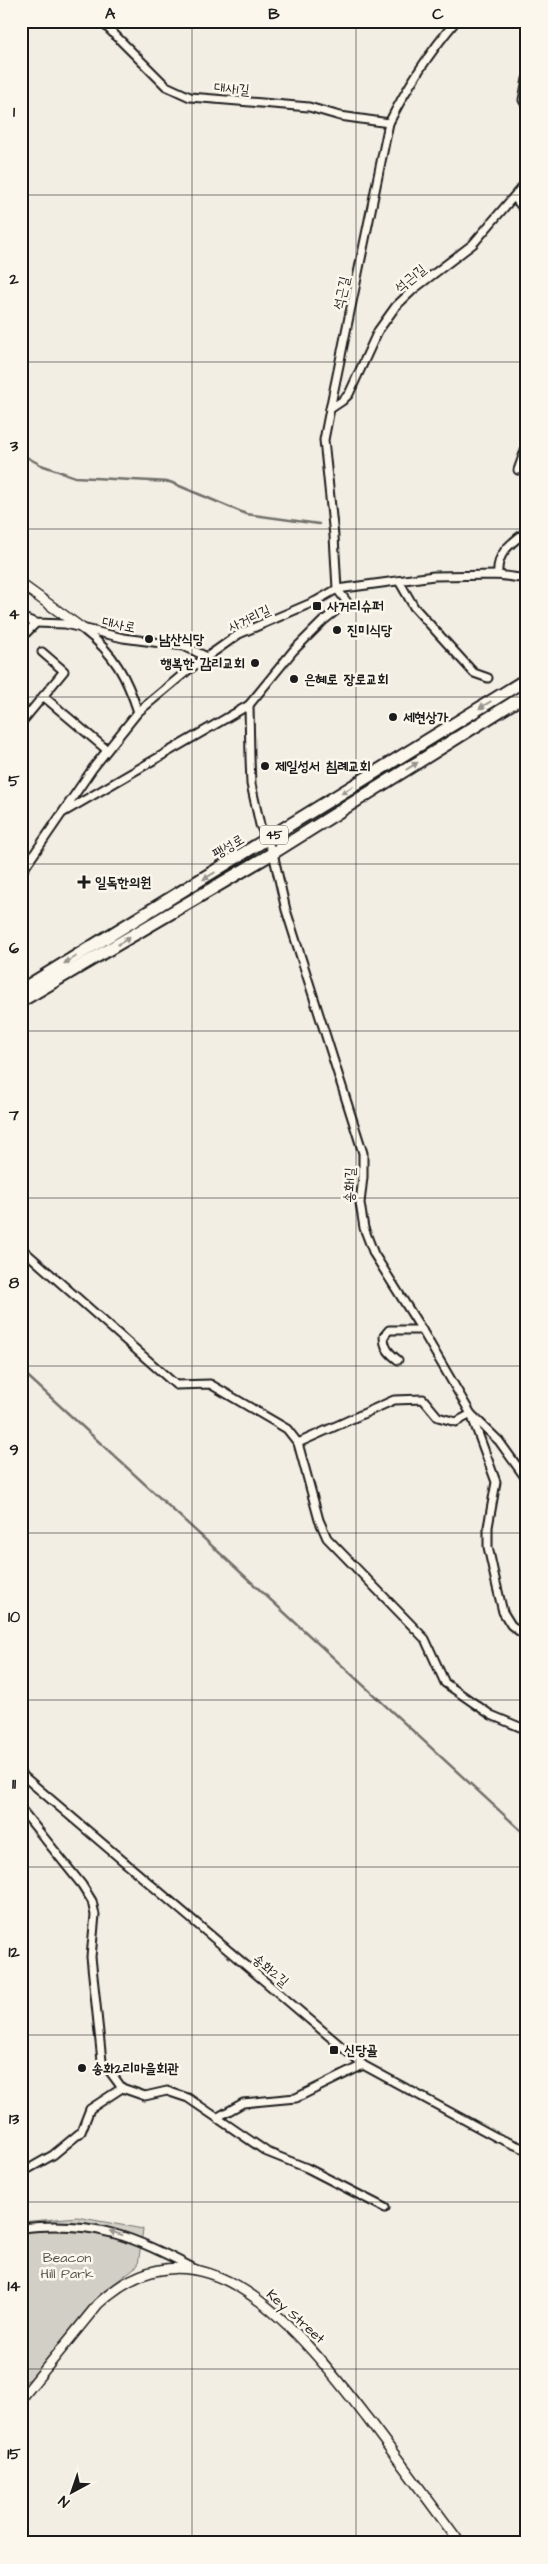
<svg xmlns="http://www.w3.org/2000/svg" width="548" height="2564" font-family="'Architects Daughter','Poor Story',sans-serif">
<style>
.green{fill:#d2cfc6;stroke:#777671}
.lines{fill:none;stroke-linecap:round;stroke-linejoin:round}
.stream{stroke:#716f6b;stroke-width:2.5}
.minor-casing{stroke:#1c1c1c;stroke-width:11}
.tertiary-casing{stroke:#1c1c1c;stroke-width:12}
.primary-casing{stroke:#1c1c1c;stroke-width:15}
.minor{stroke:#fbf7ec;stroke-width:7}
.tertiary{stroke:#fbf7ec;stroke-width:9}
.primary{stroke:#fbf7ec;stroke-width:11}
.oneway{fill:#97948e}
.grid{fill:none;stroke:#1c1c1c;stroke-width:1;stroke-opacity:0.55}
.poi-dot{fill:#1c1c1c;stroke:#fbf7ec;stroke-width:2}
.labels{text-anchor:middle;stroke-width:5;stroke-linejoin:round;paint-order:stroke}
.shield{fill:#fbf7ec;stroke:#5f5e5a;stroke-width:1}
.shield-label{font-size:12px;font-weight:bold;fill:#1c1c1c}
.street-label{font-size:14px;fill:#1c1c1c;stroke:#fbf7ec}
.poi-label{font-size:14px;font-weight:bold;fill:#1c1c1c;stroke:#fbf7ec;text-anchor:start}
.park-label{font-size:14px;fill:#53524f;stroke:#fbf7ec}
.neatline{fill:none;stroke:#1c1c1c;stroke-width:2}
.grid-label{font-size:16px;text-anchor:middle;font-weight:bold;fill:#1c1c1c}
</style>
<rect width="100%" height="100%" fill="#f2eee4"/>
<filter id="ink" filterUnits="userSpaceOnUse"><feTurbulence type="fractalNoise" baseFrequency=".02" numOctaves="2"/><feDisplacementMap in="SourceGraphic" scale="10" xChannelSelector="R" yChannelSelector="G"/><feConvolveMatrix kernelMatrix="1 2 1 2 8 2 1 2 1" color-interpolation-filters="sRGB"/></filter>
<g filter="url(#ink)">
<polygon class="green" points="77,2217 143,2229 138,2265 102,2293 86,2310 32,2378 21,2384 21,2222"/>
<g class="lines">
<g class="stream">
<polyline points="21,454 41,465 75,477 170,482 246,514 319,524"/>
<polyline points="21,1370 527,1836"/>
<polyline points="469,2541 474,2538 478,2543"/>
</g>
<defs>
<g id="minor">
<polyline points="101,21 166,86 190,97 309,107 340,116 389,123"/>
<path d="M456,21C429,53 408,85 389,123L330,409L324,440L334,536L337,589L347,602L323,621L293,651L249,705L250,758L251,784L260,825L273,853L286,910L363,1153V1177L360,1203L364,1228L374,1254L422,1330L471,1414L499,1441L527,1480"/>
<polyline points="527,79 523,100 527,107"/>
<polyline points="514,197 527,213"/>
<polyline points="330,409 342,401 349,394 378,331 396,306 414,289 473,244 527,181"/>
<polyline points="518,470 527,445"/>
<path d="M498,575C496,553 511,543 527,531"/>
<polyline points="399,581 414,607 474,673 488,678"/>
<polyline points="21,617 36,623 65,624 123,638 184,646 207,657"/>
<path d="M85,631C114,653 127,678 138,712"/>
<polyline points="21,638 36,623"/>
<polyline points="43,696 107,750"/>
<polyline points="21,723 64,671 42,652"/>
<polyline points="64,812 249,705"/>
<polyline points="21,873 93,768 138,712 187,671 239,634 316,601 337,589 434,576 498,575 527,579"/>
<polyline points="21,1248 176,1385 210,1384 287,1429 298,1443 319,1520 327,1538 425,1639 445,1683 491,1715 527,1730"/>
<path d="M398,1360C389,1353 384,1348 384,1336L389,1330H422"/>
<polyline points="298,1443 394,1400 423,1399 438,1417 456,1422 471,1414 496,1482 488,1527 488,1547 496,1583 503,1612 511,1625 527,1637"/>
<polyline points="21,1774 363,2065 496,2137 527,2150"/>
<polyline points="21,1809 82,1885 92,1901 95,1915 91,1957 102,2061 122,2088 145,2096 167,2091 188,2098 267,2152 307,2168 385,2208"/>
<polyline points="218,2117 243,2103 296,2098 363,2065"/>
<polyline points="21,2173 53,2155 81,2132 90,2109 122,2088"/>
<path d="M21,2228C96,2220 132,2236 197,2270"/>
</g>
<g id="tertiary">
<polyline points="21,584 83,629"/>
<path d="M21,2399L98,2304C204,2204 305,2338 367,2418C398,2459 429,2501 460,2543"/>
</g>
<g id="primary">
<polyline points="21,990 527,679"/>
<polyline points="21,1001 273,853 527,694"/>
</g>
</defs>
<use href="#minor" class="minor-casing"/>
<use href="#tertiary" class="tertiary-casing"/>
<use href="#primary" class="primary-casing"/>
<use href="#minor" class="minor"/>
<use href="#tertiary" class="tertiary"/>
<use href="#primary" class="primary"/>
</g>
<defs><path id="oneway-solid" d="M-6-.8H1V-3.2L6.5 0L1 3.2V.8H-6Z" transform="scale(1.25)"/></defs>
<g class="oneway">
<use href="#oneway-solid" transform="translate(485 705) rotate(148)"/>
<use href="#oneway-solid" transform="translate(412 766) rotate(-32)"/>
<use href="#oneway-solid" transform="translate(347 790) rotate(148)"/>
<use href="#oneway-solid" transform="translate(209 876) rotate(149)"/>
<use href="#oneway-solid" transform="translate(124 941) rotate(-31)"/>
<use href="#oneway-solid" transform="translate(70 960) rotate(149)"/>
<use href="#oneway-solid" transform="translate(116 2233) rotate(-162)"/>
</g>
</g>
<path class="grid" d="M192,21V2543M356,21V2543M21,195H527M21,362H527M21,529H527M21,697H527M21,864H527M21,1031H527M21,1198H527M21,1366H527M21,1533H527M21,1700H527M21,1867H527M21,2035H527M21,2202H527M21,2369H527"/>
<g class="poi-dot">
<rect x="312" y="601" width="10" height="10" rx="2.5"/>
<circle cx="337" cy="630" r="5"/>
<circle cx="149" cy="639" r="5"/>
<circle cx="255" cy="663" r="5"/>
<circle cx="294" cy="679" r="5"/>
<circle cx="393" cy="717" r="5"/>
<circle cx="265" cy="766" r="5"/>
<path d="M81.5 874.5h5v5h5v5h-5v5h-5v-5h-5v-5h5z"/>
<rect x="329" y="2045" width="10" height="10" rx="2.5"/>
<circle cx="82" cy="2068" r="5"/>
</g>
<g class="labels">
<rect class="shield" x="260" y="825.5" width="28" height="19" rx="4"/>
<g class="shield-label">
<text x="274" y="839">45</text>
</g>
<g class="street-label">
<text transform="translate(232 88) rotate(5)" y="5">대사1길</text>
<text transform="translate(410 278) rotate(-40)" y="5">석근1길</text>
<text transform="translate(341 293) rotate(-78)" y="5">석근길</text>
<text transform="translate(249 618) rotate(-25)" y="5">사거리길</text>
<text transform="translate(119 624) rotate(12)" y="5">대사로</text>
<text transform="translate(228 846) rotate(-31)" y="5">팽성로</text>
<text transform="translate(349 1185) rotate(-88)" y="5">송화1길</text>
<text transform="translate(271 1970) rotate(40)" y="5">송화2길</text>
<text transform="translate(296 2316) rotate(42)" y="5">Key Street</text>
</g>
<g class="poi-label">
<text x="327" y="611">사거리슈퍼</text>
<text x="347" y="635">진미식당</text>
<text x="159" y="644">남산식당</text>
<text x="245" y="668" text-anchor="end">행복한 감리교회</text>
<text x="304" y="684">은혜로 장로교회</text>
<text x="403" y="722">세현상가</text>
<text x="275" y="771">제일성서 침례교회</text>
<text x="95" y="887">일독한의원</text>
<text x="344" y="2055">신당골</text>
<text x="92" y="2073">송화2리마을회관</text>
</g>
<g class="park-label">
<text x="67" y="2262">Beacon<tspan x="67" dy="16">Hill Park</tspan></text>
</g>
</g>
<rect width="548" height="2564" fill="none" stroke="#fbf7ec" stroke-width="55"/>
<g transform="translate(72 2492) rotate(220)" stroke="#fbf7ec" stroke-width="4" paint-order="stroke">
<path d="M0-4L9 19L0 12L-9 19Z" fill="#1c1c1c"/>
<text y="-8" font-size="14" font-weight="bold" text-anchor="middle" fill="#1c1c1c">N</text>
</g>
<rect x="28" y="28" width="492" height="2508" class="neatline"/>
<g class="grid-label">
<text x="110" y="19">A</text>
<text x="274" y="19">B</text>
<text x="438" y="19">C</text>
<text x="14" y="117">1</text>
<text x="14" y="284">2</text>
<text x="14" y="451">3</text>
<text x="14" y="619">4</text>
<text x="14" y="786">5</text>
<text x="14" y="953">6</text>
<text x="14" y="1120">7</text>
<text x="14" y="1288">8</text>
<text x="14" y="1455">9</text>
<text x="14" y="1622">10</text>
<text x="14" y="1789">11</text>
<text x="14" y="1957">12</text>
<text x="14" y="2124">13</text>
<text x="14" y="2291">14</text>
<text x="14" y="2459">15</text>
</g>
</svg>
